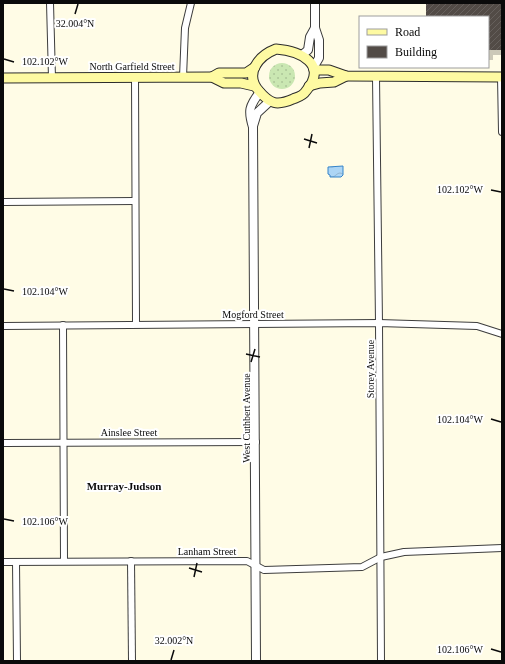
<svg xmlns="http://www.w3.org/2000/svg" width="505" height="664" font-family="'Times New Roman',serif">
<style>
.grass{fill:url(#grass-dots)}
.water{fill:url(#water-waves);stroke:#3584ca}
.shadow{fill:#0003}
.building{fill:url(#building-hatch)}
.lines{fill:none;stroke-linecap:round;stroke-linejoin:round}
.minor-casing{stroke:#3d3d3d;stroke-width:8}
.tertiary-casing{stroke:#3d3d3d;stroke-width:10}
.secondary-casing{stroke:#2c2c2c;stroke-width:11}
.minor{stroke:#fff;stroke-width:6}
.tertiary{stroke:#fff;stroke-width:8}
.secondary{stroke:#fefaa2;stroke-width:9}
.ticks{fill:none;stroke:#0a0a0a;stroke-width:1.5}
.labels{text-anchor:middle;stroke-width:4;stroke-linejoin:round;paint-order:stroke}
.street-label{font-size:10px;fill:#0a0a0a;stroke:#fff}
.neighbourhood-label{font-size:11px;font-weight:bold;fill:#0a0a0a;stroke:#fff}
.ticks-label{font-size:10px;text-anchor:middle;fill:#0a0a0a;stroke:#fff;stroke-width:4;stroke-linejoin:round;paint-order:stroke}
</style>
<defs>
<pattern id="grass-dots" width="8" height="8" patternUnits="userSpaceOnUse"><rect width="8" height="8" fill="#cae7b2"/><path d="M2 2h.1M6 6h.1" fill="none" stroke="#acc598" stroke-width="1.8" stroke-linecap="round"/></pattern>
<pattern id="water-waves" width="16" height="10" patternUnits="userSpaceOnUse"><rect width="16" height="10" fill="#acd5f5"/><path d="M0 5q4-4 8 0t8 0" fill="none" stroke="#93b6d1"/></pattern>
<pattern id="building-hatch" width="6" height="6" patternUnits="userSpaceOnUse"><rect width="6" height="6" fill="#524b46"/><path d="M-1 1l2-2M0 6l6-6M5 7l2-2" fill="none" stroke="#66605c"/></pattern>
</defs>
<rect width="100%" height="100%" fill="#fffce6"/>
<circle class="grass" cx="282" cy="76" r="13"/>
<polygon class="water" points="343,166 343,175 341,177 330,177 330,175 328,174 328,167"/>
<polygon class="shadow" points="427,3 502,3 502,55 493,55 493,60 488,60 488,17 429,17 427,16"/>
<polygon class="building" points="426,3 502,3 502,50 488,50 488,17 426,16"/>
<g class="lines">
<defs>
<g id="minor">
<polyline points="50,3 52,78"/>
<polyline points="135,77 136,324"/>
<polyline points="183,77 185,28 191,3"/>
<polyline points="376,77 379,323 381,661"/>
<polyline points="501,77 502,132"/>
<polyline points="3,202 135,201"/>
<polyline points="63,325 64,561"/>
<polyline points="3,326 379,323 477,326 502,334"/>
<polyline points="3,443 256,442"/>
<polyline points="131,561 132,661"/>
<polyline points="3,562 247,561 264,570 362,567 381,557 404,552 502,548"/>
<polyline points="16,562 17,661"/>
</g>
<g id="tertiary">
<polyline points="302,55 308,50 310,37 315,28"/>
<polyline points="313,68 319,58 319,40 315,28 315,3"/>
<polyline points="253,126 257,113 270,101"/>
<path d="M256,661L253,127C248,111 249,106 260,92"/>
</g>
<g id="secondary">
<path d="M276,49C300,51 329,64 306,91C303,96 298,97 293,99C277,106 270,104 259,91C244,74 258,56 276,49Z"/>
<polyline points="314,70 329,70 346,76 502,77"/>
<polyline points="212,77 219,73 246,73 255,67"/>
<polyline points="3,78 212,77 224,83 241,83 254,86"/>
<polyline points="309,86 320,83 334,82 346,76"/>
</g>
</defs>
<use href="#minor" class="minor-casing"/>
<use href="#tertiary" class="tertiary-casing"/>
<use href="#secondary" class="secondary-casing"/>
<use href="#minor" class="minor"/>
<use href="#tertiary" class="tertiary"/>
<use href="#secondary" class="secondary"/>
</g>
<path class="ticks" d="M75,14L78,4M4,59L14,62M304,139L317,143M309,148L312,134M491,190L501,192M4,289L14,291M246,354L260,357M251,362L255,349M491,419L501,422M4,519L14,521M189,568L202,572M194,577L197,563M491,649L501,652M171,660L174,650"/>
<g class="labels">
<g class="street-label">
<text x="132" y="70">North Garfield Street</text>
<text x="253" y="318">Mogford Street</text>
<text transform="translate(370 369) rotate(-90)" y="4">Storey Avenue</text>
<text transform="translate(246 418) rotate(-90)" y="4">West Cuthbert Avenue</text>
<text x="129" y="436">Ainslee Street</text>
<text x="207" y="555">Lanham Street</text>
</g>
<g class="neighbourhood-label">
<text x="124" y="490">Murray-Judson</text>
</g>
</g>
<g class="ticks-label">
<text x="75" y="27">32.004°N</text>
<text x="45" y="65">102.102°W</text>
<text x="460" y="193">102.102°W</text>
<text x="45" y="295">102.104°W</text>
<text x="460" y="423">102.104°W</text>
<text x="45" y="525">102.106°W</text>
<text x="174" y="644">32.002°N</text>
<text x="460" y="653">102.106°W</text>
</g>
<rect width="505" height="664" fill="none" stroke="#0a0a0a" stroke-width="8"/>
<rect x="359" y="16" width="130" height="52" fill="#ffffff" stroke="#9d9d9d"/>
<rect x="367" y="29" width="20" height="6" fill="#fefaa2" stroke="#9d9d9d"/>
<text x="395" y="36" font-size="12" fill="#0a0a0a">Road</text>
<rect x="367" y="46" width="20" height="12" fill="#524b46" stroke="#9d9d9d"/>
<text x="395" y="56" font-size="12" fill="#0a0a0a">Building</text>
</svg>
